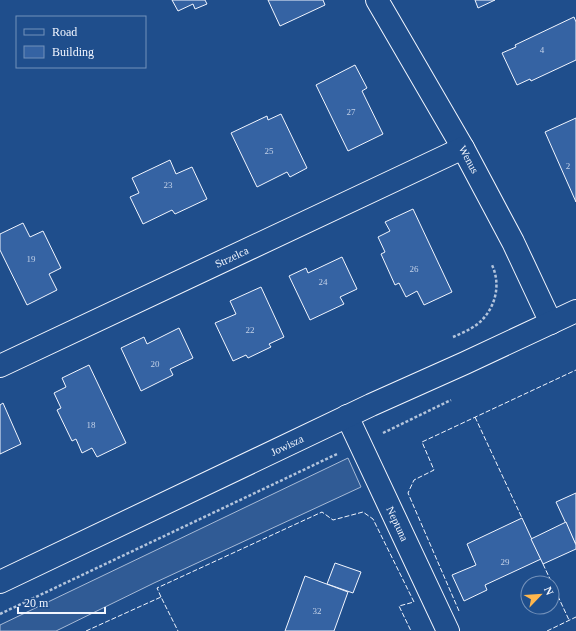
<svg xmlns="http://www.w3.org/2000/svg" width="576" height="631" font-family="Georgia,serif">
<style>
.built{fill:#305b95;stroke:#a8bbd7}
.building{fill:#3563a3;stroke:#f2f6ff}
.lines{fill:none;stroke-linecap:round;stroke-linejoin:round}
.minor-casing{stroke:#f2f6ff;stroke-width:24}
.path{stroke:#b3c4dc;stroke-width:2.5;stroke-dasharray:3 2;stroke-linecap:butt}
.minor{stroke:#1f4e8c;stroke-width:22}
.fence{stroke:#f2f6ff;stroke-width:1;stroke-dasharray:5 2;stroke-linecap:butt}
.labels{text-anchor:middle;stroke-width:3;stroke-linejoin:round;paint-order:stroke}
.number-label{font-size:9px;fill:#c3d1e8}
.street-label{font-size:11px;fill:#f2f6ff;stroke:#1f4e8c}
</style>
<rect width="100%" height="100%" fill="#1f4e8c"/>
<polygon class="built" points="348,458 361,487 154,583 56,631 0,631 0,625"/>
<g class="building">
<polygon points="172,0 205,0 207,4 195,9 193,4 178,11"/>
<polygon points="268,0 323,0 325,5 280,26"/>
<polygon points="475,0 495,0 478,8"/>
<polygon points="574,17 576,22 576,60 531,81 530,79 517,85 502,53 516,47 515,45"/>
<polygon points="355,65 367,88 362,91 383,134 348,151 316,85"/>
<polygon points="281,114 307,168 290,177 287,172 257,187 231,133 267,116 268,120"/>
<polygon points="576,118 576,202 545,132"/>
<polygon points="170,160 176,174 192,167 207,199 175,214 172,210 143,224 130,197 139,193 132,178"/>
<polygon points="413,209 452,292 424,305 417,291 406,297 399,283 395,285 381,254 385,252 378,237 390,231 385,222"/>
<polygon points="23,223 30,237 43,231 61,268 49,274 57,290 27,305 0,250 0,234"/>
<polygon points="342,257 357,289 340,297 344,304 310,320 289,276 306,268 308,273"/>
<polygon points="261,287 284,337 269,344 271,347 248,358 246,355 233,361 215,323 236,314 230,301"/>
<polygon points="179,328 193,358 170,369 173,375 141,391 121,348 144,337 147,344"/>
<polygon points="89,365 126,443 97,457 92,448 82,453 76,439 72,441 57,410 61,408 54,393 66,387 62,378"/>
<polygon points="3,403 21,444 0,454 0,405"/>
<polygon points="576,493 576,543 575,543 556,502"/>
<polygon points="522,518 541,559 485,585 487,590 464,601 452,575 476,565 467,544"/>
<polygon points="566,522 576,545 576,549 543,564 531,539"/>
<polygon points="335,563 361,572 353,593 327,584"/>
<polygon points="305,576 348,592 334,631 285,631"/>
</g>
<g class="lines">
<defs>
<g id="minor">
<path id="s1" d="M377,0L463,148L513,242L551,323"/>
<path id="s2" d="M0,366L463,148"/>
<path id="s3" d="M347,416L448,631"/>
<path id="s4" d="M0,582L371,405L465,363L576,311"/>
</g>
</defs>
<use href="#minor" class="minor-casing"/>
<g class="path">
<path d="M453,337C462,333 472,329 480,322C496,307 501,284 492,265"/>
<polyline points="383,433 451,400"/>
<polyline points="0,614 337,454"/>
</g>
<use href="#minor" class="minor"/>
<g class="fence">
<polyline points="475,417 522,518"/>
<polyline points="543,564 569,620"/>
<polyline points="161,597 157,588 322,512 333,520 363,512 373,519 414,602 399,606 411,631"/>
<polyline points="459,611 408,493 414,480 434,470 422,442 576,370"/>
<polyline points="86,631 161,597 178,631"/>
<polyline points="547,631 576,617"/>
</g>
</g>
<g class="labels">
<g class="number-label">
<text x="542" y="53">4</text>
<text x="351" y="115">27</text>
<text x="269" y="154">25</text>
<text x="568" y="169">2</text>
<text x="168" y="188">23</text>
<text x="31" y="262">19</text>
<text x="414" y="272">26</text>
<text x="323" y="285">24</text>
<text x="250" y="333">22</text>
<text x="155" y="367">20</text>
<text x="91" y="428">18</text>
<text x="505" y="565">29</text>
<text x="317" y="614">32</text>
</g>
<g class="street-label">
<text dy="4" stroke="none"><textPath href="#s1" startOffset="184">Wenus</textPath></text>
<text dy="4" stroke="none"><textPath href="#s2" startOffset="256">Strzelca</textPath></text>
<text dy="4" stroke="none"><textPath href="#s4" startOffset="318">Jowisza</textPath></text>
<text dy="4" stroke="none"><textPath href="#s3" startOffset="119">Neptuna</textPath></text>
</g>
</g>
<rect x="16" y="16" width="130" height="52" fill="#1f4e8c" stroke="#7391ba"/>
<rect x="24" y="29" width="20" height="6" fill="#1f4e8c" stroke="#7391ba"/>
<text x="52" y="36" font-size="12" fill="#f2f6ff">Road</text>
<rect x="24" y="46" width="20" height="12" fill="#3563a3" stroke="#7391ba"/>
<text x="52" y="56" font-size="12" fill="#f2f6ff">Building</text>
<g transform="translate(540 595) rotate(65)"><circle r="19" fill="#1f4e8c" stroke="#7391ba"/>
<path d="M0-3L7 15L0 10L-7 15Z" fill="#ffb74d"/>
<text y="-6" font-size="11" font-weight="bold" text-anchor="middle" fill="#f2f6ff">N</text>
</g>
<path d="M18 607v6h87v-6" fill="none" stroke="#f2f6ff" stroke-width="2"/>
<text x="24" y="607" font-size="12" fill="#f2f6ff" stroke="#1f4e8c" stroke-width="3" paint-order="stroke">20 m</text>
</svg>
